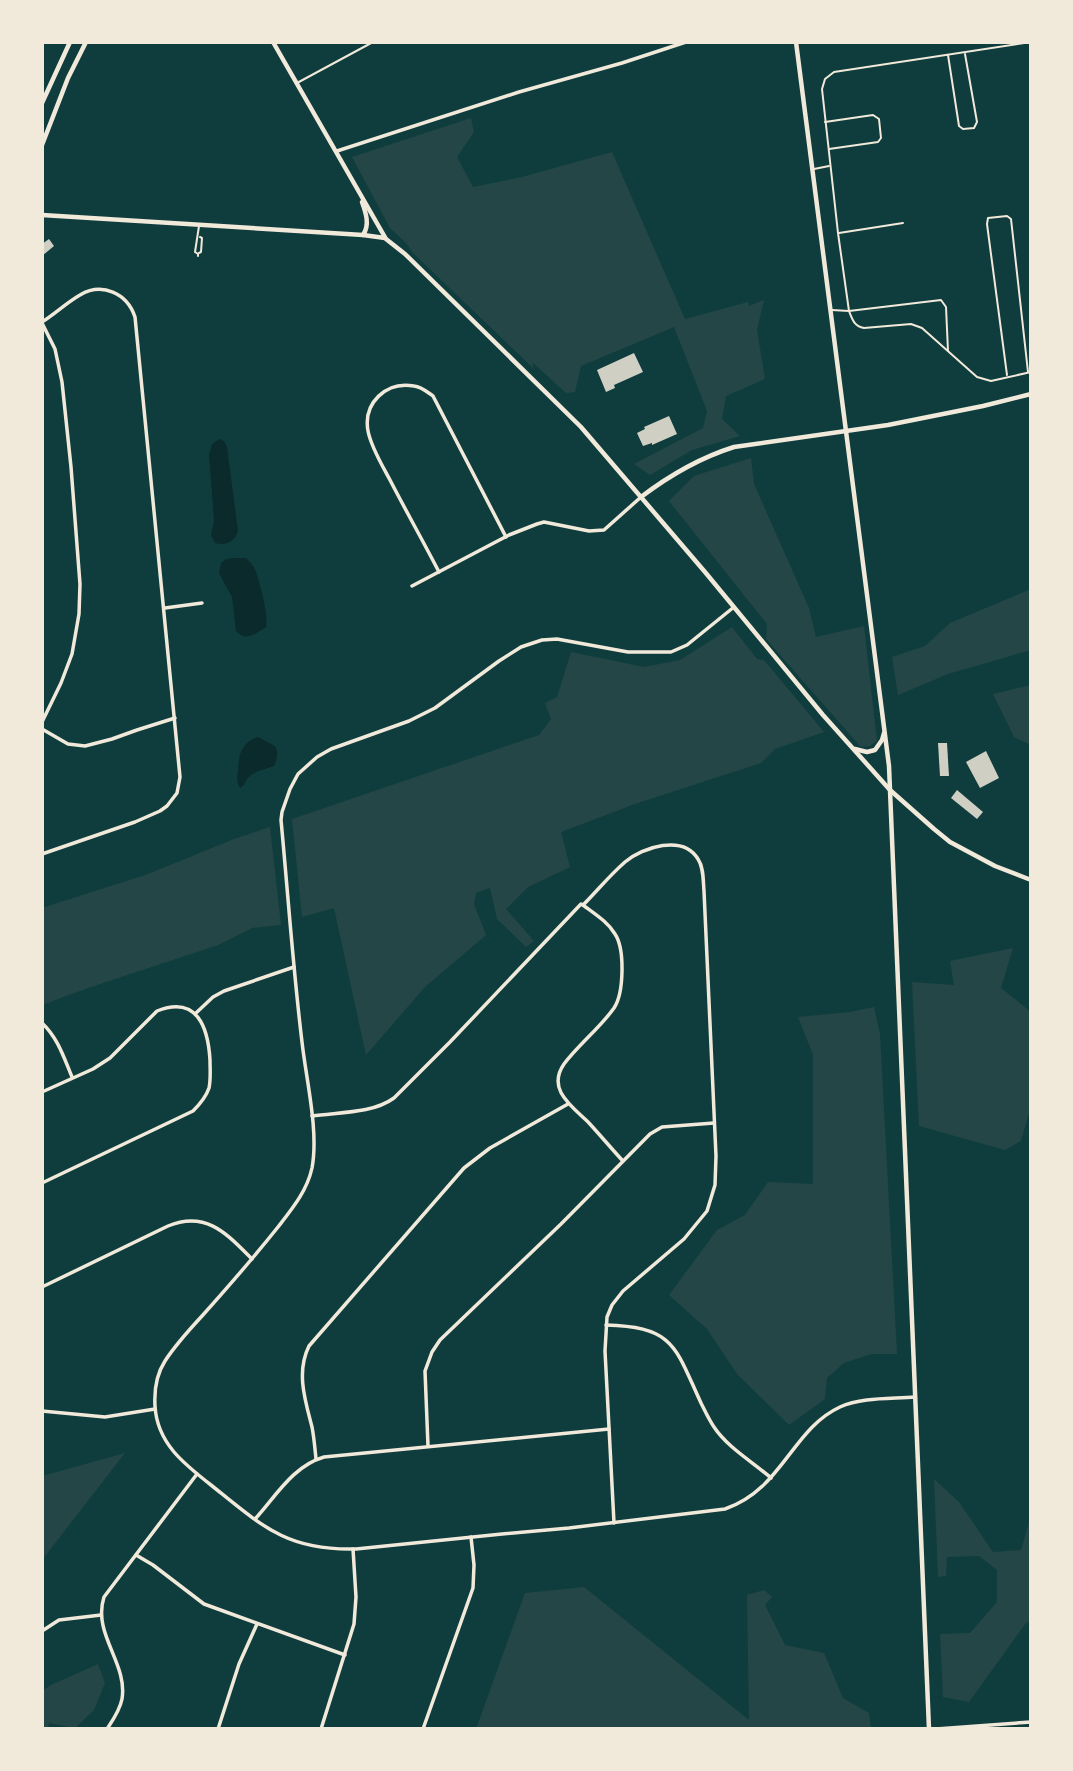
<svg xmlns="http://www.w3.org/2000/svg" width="1073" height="1771" font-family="Bitter,serif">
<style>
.green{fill:#244646}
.water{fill:#0a2a2b}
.building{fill:#cfcfc3}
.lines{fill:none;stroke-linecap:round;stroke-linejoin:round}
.service{stroke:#f1e9da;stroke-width:2}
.minor{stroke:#f1e9da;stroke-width:3.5}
.tertiary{stroke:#f1e9da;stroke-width:4.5}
</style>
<rect width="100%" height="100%" fill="#0f3d3e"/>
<g class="green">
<polygon points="471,118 474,132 457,157 473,187 522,177 612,152 685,319 748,302 749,306 764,300 757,330 765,379 726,396 722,419 740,436 692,450 650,475 634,464 703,428 707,411 674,327 581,366 575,392 566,393 532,362 534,369 413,253 406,243 390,228 352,157"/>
<polygon points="751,458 754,484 809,608 816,637 864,626 877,741 870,746 861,747 766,639 767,624 669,501 694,476"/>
<polygon points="1031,589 1031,650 948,674 898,695 892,657 925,646 950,623"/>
<polygon points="732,627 757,659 764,660 824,732 775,749 761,763 635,804 561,832 570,867 528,887 506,909 534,941 526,947 497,919 490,888 476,893 474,904 486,935 425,987 366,1055 334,908 302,917 292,819 539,735 551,719 545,703 557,697 571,652 644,667 680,660"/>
<polygon points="1031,685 1031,745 1014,737 993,694"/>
<polygon points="270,827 281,925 252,928 218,945 88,988 42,1005 42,908 148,874 234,839"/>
<polygon points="1013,948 1001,988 1031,1012 1031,1106 1021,1141 1005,1150 919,1126 912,982 954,985 950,961"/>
<polygon points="874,1007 880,1034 897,1354 871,1354 844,1363 827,1378 825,1399 789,1425 737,1374 707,1329 669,1295 717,1230 745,1215 768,1182 813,1184 813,1055 798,1017 850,1012"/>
<polygon points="125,1453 42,1560 42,1476"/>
<polygon points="934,1479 959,1502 993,1552 1021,1550 1031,1515 1031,1621 1026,1623 969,1702 943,1697 940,1634 970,1633 997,1602 997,1570 979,1556 947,1557 946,1576 938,1577"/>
<polygon points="584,1587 749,1720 747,1595 764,1590 772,1597 765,1605 785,1645 824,1653 843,1698 869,1713 871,1729 476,1729 525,1593"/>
<polygon points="98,1664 105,1683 94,1710 75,1728 49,1723 48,1729 42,1729 42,1691 51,1685"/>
</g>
<g class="water">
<path d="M220,439L224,441L227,447L238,531C235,542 225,546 215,543L211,535L214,521L209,455L212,444Z"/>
<path d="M233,558H246C250,562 254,566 256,572C260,584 269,617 266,627C255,634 246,642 236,631L232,597L219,573L221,563L226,559Z"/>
<path d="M258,737L275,746C279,753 277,759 274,766C261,771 249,771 244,785L240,788C236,781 237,778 238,771C239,754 241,743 258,737Z"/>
</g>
<g class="building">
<polygon points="49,239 54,246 42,256 42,244"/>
<polygon points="634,353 643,372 614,385 615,388 606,392 597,370"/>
<polygon points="669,416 677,434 652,445 652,443 643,446 637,433 645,429 644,427"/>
<polygon points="938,743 947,743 949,776 940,776"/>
<polygon points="986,751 999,778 980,788 966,762"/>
<polygon points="957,790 983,812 977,819 951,798"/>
</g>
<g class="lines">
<g class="service">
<path d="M1031,42L834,72L825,79L822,89L838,233L849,311C852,319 854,326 864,328L911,324L922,328L977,377L991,381L1031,372"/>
<polyline points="948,55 959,126 963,129 974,128 977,122 965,54"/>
<polyline points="297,83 373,42"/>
<polyline points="825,122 873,115 879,119 881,138 878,142 829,149"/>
<polyline points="814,169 829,166"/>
<polyline points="839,233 903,223"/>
<polyline points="199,253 201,252 202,238 200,237"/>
<polyline points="198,256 198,254 195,252 199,226"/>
<polyline points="832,310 849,311 941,300 946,307 948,351"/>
<polyline points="1007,375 987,224 988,218 1007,216 1011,219 1028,372"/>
</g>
<g class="minor">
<polyline points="337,151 519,92 622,63 686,42"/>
<path d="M42,322C55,314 66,303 80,295C102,282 127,293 135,317L180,777L177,793L167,806L160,811L135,822L42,854"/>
<polyline points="42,323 55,349 62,382 71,467 80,584 79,614 72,654 61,683 42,722"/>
<path d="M439,572C423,541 406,511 390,480C382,465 371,447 368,431C363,403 386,381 414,386C422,387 427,392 433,396L506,537"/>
<polyline points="412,586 509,535 537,524 544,522 589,531 604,530 641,497"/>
<path d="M734,607L687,645L671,652H628L557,639L542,640L521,647L499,661L435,708L409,721L331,749L317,757L298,774L290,789L282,812L281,820C288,894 293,968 302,1042C306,1079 319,1131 312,1168C307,1191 292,1209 278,1227C254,1257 228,1287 202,1316C189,1330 176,1344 165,1361C156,1375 154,1389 155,1406C157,1443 184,1464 211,1485C262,1526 287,1551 356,1549L502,1534L569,1528L725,1509C782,1490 792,1429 840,1407C862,1397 891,1399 915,1397"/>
<polyline points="165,608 202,603"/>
<polyline points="42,729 68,744 85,746 112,739 137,730 175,718"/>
<path d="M583,905C595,914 608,922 615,934C625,949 624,993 614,1008C600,1028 579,1044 564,1064C546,1090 573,1107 589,1123C600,1135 611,1148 622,1160"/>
<polyline points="196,1013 213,997 224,991 294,967"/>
<path d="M42,1023C58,1038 64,1058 72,1077"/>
<path d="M42,1092L93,1069L110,1058L157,1011C197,995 208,1027 210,1060C210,1069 211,1079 209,1088C206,1097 200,1104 193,1111L42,1183"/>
<path d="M312,1116C338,1112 372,1114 394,1098L450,1042L581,904L583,905C597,891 610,875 625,862C643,847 683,834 698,859C704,868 703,881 704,891L716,1156L715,1185L707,1211L684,1239L623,1291L612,1305L607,1317L605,1351L614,1523"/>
<path d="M42,1287L168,1226C206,1210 227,1234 252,1259"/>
<path d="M606,1325C675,1327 675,1347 701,1403C705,1411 709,1420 714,1427C728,1448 753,1462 771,1478"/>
<polyline points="42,1411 105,1417 155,1409"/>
<polyline points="428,1446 425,1371 432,1352 440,1340 561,1224 650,1134 662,1127 714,1123"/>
<path d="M316,1459C315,1449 314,1437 312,1427C305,1400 296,1372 309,1346L464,1168L490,1148L568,1104"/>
<path d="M255,1519C276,1496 293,1466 324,1457L609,1429"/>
<polyline points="136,1555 153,1565 204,1604 345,1655"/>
<polyline points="42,1631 59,1620 101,1615"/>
<path d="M107,1729C113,1720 120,1710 122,1699C128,1663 92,1634 104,1597L197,1474"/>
<polyline points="218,1729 239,1664 257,1624"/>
<polyline points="321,1729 354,1624 356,1597 353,1549"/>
<polyline points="423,1729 473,1588 474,1565 471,1537"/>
<polyline points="936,1729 1031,1722"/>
</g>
<g class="tertiary">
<polyline points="273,42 386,239 405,254 581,427 705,572 823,715 890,790 934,829 950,842 995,866 1031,880"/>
<polyline points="796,42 889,766 929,1729"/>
<polyline points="42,103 70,42"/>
<polyline points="42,145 68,78 86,42"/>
<path d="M362,202C366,213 370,225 363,235"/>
<polyline points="42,215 363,235 385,238"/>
<path d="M641,497C670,475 699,458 734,447L888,425L983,406L1031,394"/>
<polyline points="855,749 867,752 875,750 882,740 884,733"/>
</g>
</g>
<rect width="1073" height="1771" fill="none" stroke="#f1e9da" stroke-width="88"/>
</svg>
